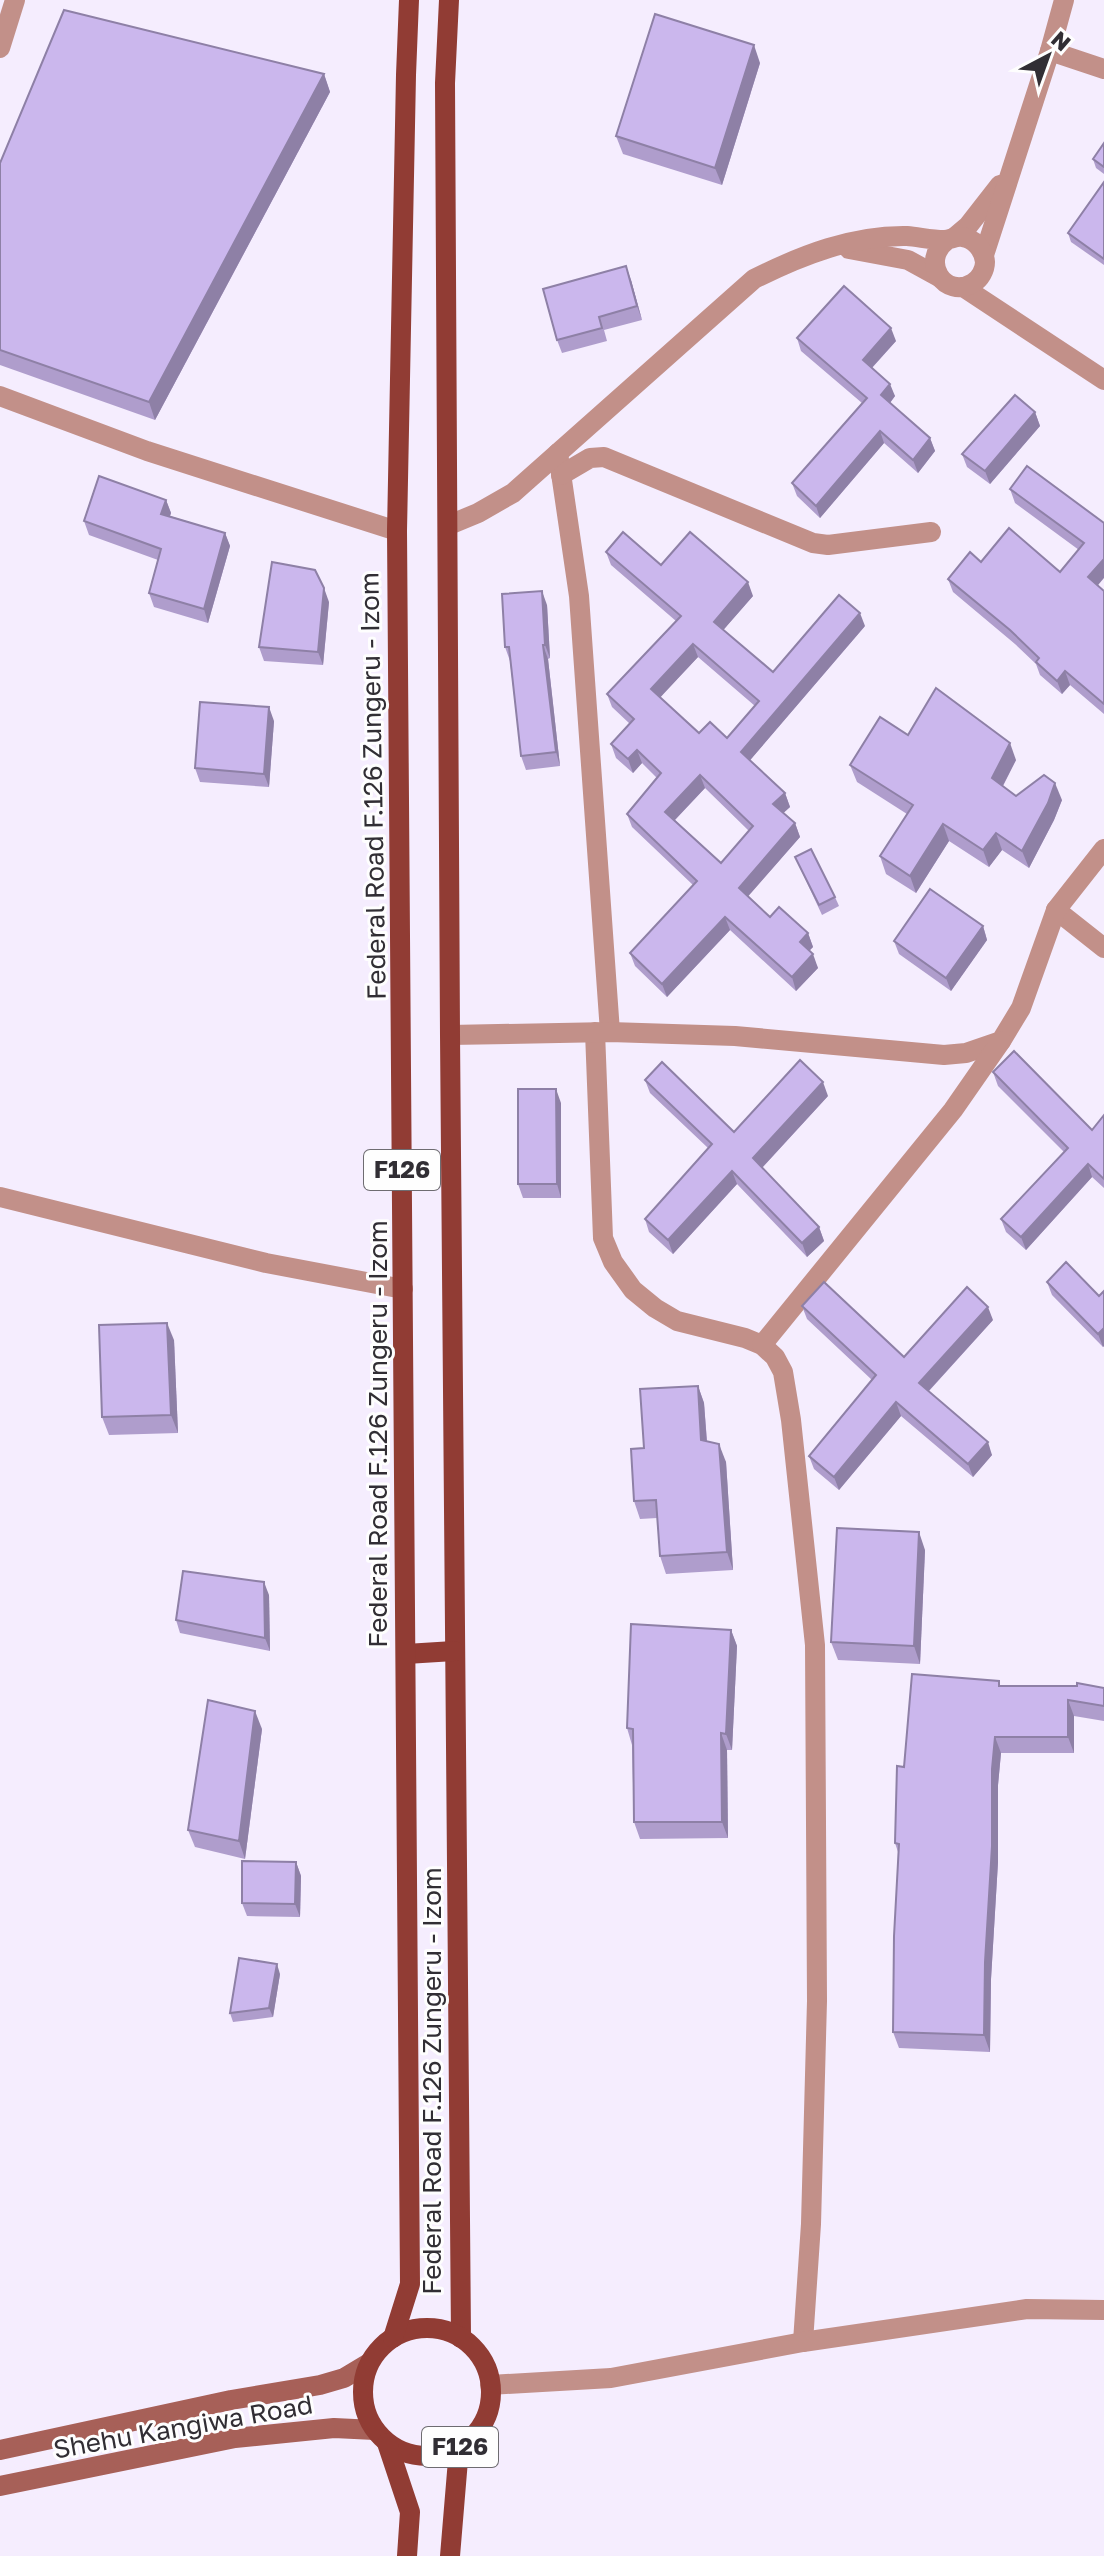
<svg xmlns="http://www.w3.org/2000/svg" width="1104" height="2556" font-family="'Golos Text',sans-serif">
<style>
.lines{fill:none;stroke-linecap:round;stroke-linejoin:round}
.minor{stroke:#c29089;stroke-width:20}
.tertiary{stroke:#c29089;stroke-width:20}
.secondary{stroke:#a76058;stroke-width:20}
.primary{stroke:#913c34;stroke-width:20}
.wall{fill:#af9dcc;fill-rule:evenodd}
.shaded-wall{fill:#8e80a6}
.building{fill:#cbb7ed;stroke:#8e80a6;stroke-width:2;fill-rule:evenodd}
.labels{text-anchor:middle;stroke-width:6;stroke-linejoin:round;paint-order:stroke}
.shield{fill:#fefefe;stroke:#6e6c71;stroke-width:2}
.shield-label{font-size:24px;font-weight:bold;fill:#312e34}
.street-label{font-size:26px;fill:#312e34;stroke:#fefefe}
</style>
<rect width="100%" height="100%" fill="#f5edfe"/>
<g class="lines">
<g class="minor">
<polyline points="0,48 15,0"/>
<polyline points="1050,51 1104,69"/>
<polyline points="955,237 968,226 1000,185"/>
<polyline points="849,249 908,260 939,277"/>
<polyline points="984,255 1050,51 1064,0"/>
<polyline points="963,287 1104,380"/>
<polyline points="0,396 147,451 397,531"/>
<polyline points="558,453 579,596 610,1032"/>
<polyline points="561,475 590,458 604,457 813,543 828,545 931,532"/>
<path d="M449,525L478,513L513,493L754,279C802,255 853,235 907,236C919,237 932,240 944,240C950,240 956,236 962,237C974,238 984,250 985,262C985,270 980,279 973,283C945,300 919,261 947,240"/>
<polyline points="1056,910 1104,948"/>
<polyline points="595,1032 603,1238 613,1262 633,1290 655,1308 677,1321 745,1338 762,1345 775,1357 783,1372 791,1420 815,1645 817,2001 811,2224 803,2342"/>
<polyline points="450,1035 610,1032 735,1036 944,1055 966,1053 1001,1041 1021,1008 1056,910 1104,849"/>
<polyline points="0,1197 266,1263 403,1289"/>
<polyline points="762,1345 953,1110 1001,1041"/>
</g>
<polyline class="tertiary" points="490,2385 611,2378 803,2342 1027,2309 1104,2310"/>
<g class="secondary">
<polyline points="0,2450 231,2400 320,2385 344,2378 369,2363"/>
<polyline points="0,2486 235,2438 334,2428 375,2430"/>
</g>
<g class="primary">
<polyline points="449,0 445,83 450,1035 461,2338"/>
<polyline points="406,1654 454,1651"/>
<circle cx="427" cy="2392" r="64"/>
<polyline points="393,2338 410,2284 397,531 406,75 409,0"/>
<polyline points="387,2443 410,2512 407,2556"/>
<polyline points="450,2556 459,2448"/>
</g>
</g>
<g class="wall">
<polygon points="760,63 722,185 623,154 616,136"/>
<polygon points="324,74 330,92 155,420 0,365 0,163"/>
<polygon points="1104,143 1104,174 1096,168 1093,159"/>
<polygon points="1104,182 1104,265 1071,242 1068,233"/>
<polygon points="631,280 642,320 604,330 607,341 562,353 557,340"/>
<polygon points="797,338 896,341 872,368 895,396 890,403 930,438 935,451 918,473 884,443 820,518 797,496 792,483 862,403 801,351"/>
<polygon points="1035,412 1040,426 990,484 967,467 962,454"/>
<polygon points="1010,489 1104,523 1098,585 1104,591 1104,714 1070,685 1062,694 1040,675 1036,664 1015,644 953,592 948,579 1060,572 1079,550 1015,503"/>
<polygon points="166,500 171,513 170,516 225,533 230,546 208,623 154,607 149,593 158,560 89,535 84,521"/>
<path d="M606,552L661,565L753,596L723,630L773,672L865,626L750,760L785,793L790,807L783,813L795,823L800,837L748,896L770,917L808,933L813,947L809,951L818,968L796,991L730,930L667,997L635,966L630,953L693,885L632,827L627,814L657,778L642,763L633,773L616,758L611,744L630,724L612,707L607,694L676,621L611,565ZM698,657L755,706L727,738L699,733L660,697ZM705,788L749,831L721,863L675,820Z"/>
<polygon points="329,602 323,665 264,661 259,647"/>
<polygon points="547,605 550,658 548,659 560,766 526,770 521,756 510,661 505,647"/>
<polygon points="274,721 269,787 200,782 195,768"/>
<polygon points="908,735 1016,760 1003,786 1016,796 1062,800 1054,820 1029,868 1002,850 989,867 949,841 916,893 886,874 880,856 907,814 857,782 850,765"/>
<polygon points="795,857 835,897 839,906 822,915"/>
<polygon points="983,926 987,940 951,991 899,954 894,941"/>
<polygon points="993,1072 1092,1130 1104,1115 1104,1188 1092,1177 1026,1250 1006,1232 1001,1219 1064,1152 998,1086"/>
<polygon points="645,1080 734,1132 828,1096 762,1168 819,1227 824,1241 807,1257 737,1184 673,1254 649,1232 645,1219 708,1148 650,1093"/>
<polygon points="561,1103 561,1198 523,1198 518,1184"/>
<polygon points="1047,1282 1099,1296 1104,1291 1104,1346 1103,1347 1052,1295"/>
<polygon points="802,1306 904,1357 993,1320 929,1391 992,1455 973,1477 901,1416 839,1490 814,1469 809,1456 872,1380 807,1319"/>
<polygon points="174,1340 178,1433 109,1435 102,1417"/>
<polygon points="698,1386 704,1403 707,1441 726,1462 733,1570 666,1574 660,1556 657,1518 640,1519 634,1501 644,1448"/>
<polygon points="925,1550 920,1664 838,1660 831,1642"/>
<polygon points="269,1595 270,1651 180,1633 176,1620"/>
<polygon points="731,1630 737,1646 732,1750 727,1750 728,1838 640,1839 634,1822 632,1745 627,1728"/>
<polygon points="1001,1686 1104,1688 1104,1721 1074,1716 1074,1753 1001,1753 998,1785 998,1862 991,1979 990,2052 899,2048 893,2032 898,1852 895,1843 904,1767"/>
<polygon points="262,1729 245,1859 195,1847 188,1830"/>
<polygon points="296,1862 301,1876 300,1917 247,1916 242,1903"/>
<polygon points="280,1974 273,2017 233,2022 230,2013"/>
</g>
<g class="shaded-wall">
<polygon points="754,45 760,63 722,185 715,168"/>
<polygon points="324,74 330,92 155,420 149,402"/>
<polygon points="626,266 631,280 642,320 637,306"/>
<polygon points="891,328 896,341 867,373 863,360"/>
<polygon points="890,384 895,396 886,408 881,395"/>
<polygon points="1035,412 1040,426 990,484 985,471"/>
<polygon points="880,431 884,443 820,518 816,506"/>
<polygon points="930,438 935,451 918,473 913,460"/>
<polygon points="166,500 171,513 166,527 161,514"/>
<polygon points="225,533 230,546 208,623 204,609"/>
<polygon points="1104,559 1104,578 1093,591 1088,577"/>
<polygon points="748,582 753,596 719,635 714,622"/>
<polygon points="324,588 329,602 323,665 318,652"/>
<polygon points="542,591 547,605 550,658 545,645"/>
<polygon points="860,613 865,626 746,765 741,752"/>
<polygon points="693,644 698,657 656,702 651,689"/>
<polygon points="543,645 548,659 560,766 556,752"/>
<polygon points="1065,671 1070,685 1062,694 1057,681"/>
<polygon points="269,707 274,721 269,787 264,774"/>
<polygon points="1010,743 1016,760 998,795 992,778"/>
<polygon points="637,750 642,763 633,773 628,759"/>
<polygon points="700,775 705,788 670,825 665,812"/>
<polygon points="1055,783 1062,800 1054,820 1029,868 1022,851"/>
<polygon points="785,793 790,807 778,818 773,804"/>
<polygon points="795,823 800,837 744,901 739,888"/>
<polygon points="943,824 949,841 916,893 910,876"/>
<polygon points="996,833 1002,850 989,867 983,850"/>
<polygon points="725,917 730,930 667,997 662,984"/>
<polygon points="983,926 987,940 951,991 946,978"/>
<polygon points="808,933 813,947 804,956 800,942"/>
<polygon points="813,954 818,968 796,991 792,977"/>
<polygon points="823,1082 828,1096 758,1172 753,1158"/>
<polygon points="556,1089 561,1103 561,1198 557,1184"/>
<polygon points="1088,1164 1092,1177 1026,1250 1021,1237"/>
<polygon points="732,1171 737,1184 673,1254 668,1240"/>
<polygon points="819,1227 824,1241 807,1257 802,1243"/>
<polygon points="988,1307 993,1320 924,1396 919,1383"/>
<polygon points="167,1323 174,1340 178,1433 171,1415"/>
<polygon points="1104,1328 1104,1346 1103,1347 1098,1334"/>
<polygon points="698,1386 704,1403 708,1458 701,1440"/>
<polygon points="896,1402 901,1416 839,1490 834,1477"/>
<polygon points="988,1442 992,1455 973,1477 968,1464"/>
<polygon points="719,1444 726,1462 733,1570 727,1552"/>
<polygon points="919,1532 925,1550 920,1664 914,1646"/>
<polygon points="264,1582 269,1595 270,1651 265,1638"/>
<polygon points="731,1630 737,1646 732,1750 726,1734"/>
<polygon points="1068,1700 1074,1716 1074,1753 1068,1737"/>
<polygon points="255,1711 262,1729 245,1859 239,1841"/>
<polygon points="721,1733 727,1750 728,1838 722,1822"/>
<polygon points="995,1737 1001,1753 998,1785 998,1862 991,1979 990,2052 984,2035 985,1962 992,1769"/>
<polygon points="296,1862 301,1876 300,1917 295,1904"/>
<polygon points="277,1964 280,1974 273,2017 269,2008"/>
</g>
<g class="building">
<polygon points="64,10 324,74 149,402 0,350 0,163"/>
<polygon points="655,14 754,45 715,168 616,136"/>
<polygon points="1104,143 1104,167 1093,159"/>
<polygon points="1104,182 1104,259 1068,233"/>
<polygon points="626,266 637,306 599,317 602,328 557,340 543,289"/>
<polygon points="844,286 891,328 863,360 890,384 881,395 930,438 913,460 880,431 816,506 792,483 867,398 797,338"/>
<polygon points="1015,395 1035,412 985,471 962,454"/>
<polygon points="1027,466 1104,523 1104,559 1088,577 1104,591 1104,704 1065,671 1057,681 1036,662 1039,658 1010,630 948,579 970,552 981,562 1009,528 1060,572 1084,543 1010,489"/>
<polygon points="99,476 166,500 161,514 225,533 204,609 149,593 161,549 84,521"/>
<path d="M623,532L661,565L690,532L748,582L714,622L773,672L839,595L860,613L741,752L785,793L773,804L795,823L739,888L770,917L779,907L808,933L800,942L813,954L792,977L725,917L662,984L630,953L697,881L627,814L661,773L637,750L628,759L611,744L634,719L607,694L681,616L606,552ZM693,644L759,701L727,738L710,722L699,733L651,689ZM700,775L753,826L721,863L665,812Z"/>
<polygon points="272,562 315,570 324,588 318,652 259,647"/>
<polygon points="542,591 545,645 543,645 556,752 521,756 509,647 505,647 502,594"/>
<polygon points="936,688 1010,743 992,778 1016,796 1044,775 1055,783 1048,803 1022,851 996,833 983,850 943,824 910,876 880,856 913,805 850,765 880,717 908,735"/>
<polygon points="200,702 269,707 264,774 195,768"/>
<polygon points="811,849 835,897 819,905 795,857"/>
<polygon points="930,889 983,926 946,978 894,941"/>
<polygon points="1014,1051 1092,1130 1104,1115 1104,1179 1088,1164 1021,1237 1001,1219 1068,1148 993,1072"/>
<polygon points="800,1060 823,1082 753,1158 819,1227 802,1243 732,1171 668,1240 645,1219 712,1144 645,1080 662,1062 734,1132"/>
<polygon points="518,1089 556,1089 557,1184 518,1184"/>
<polygon points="1066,1262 1099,1296 1104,1291 1104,1328 1098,1334 1047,1282"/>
<polygon points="824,1282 904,1357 967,1287 988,1307 919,1383 988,1442 968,1464 896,1402 834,1477 809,1456 876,1375 802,1306"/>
<polygon points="167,1323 171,1415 102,1417 99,1325"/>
<polygon points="698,1386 701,1440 719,1444 727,1552 660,1556 656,1500 634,1501 631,1449 644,1448 640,1389"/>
<polygon points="837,1528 919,1532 914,1646 831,1642"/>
<polygon points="183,1571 264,1582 265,1638 176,1620"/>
<polygon points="631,1624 731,1630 726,1734 721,1733 722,1822 634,1822 633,1729 627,1728"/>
<polygon points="912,1674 999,1681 999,1686 1077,1686 1077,1683 1104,1688 1104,1706 1068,1700 1068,1737 995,1737 992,1769 992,1846 985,1962 984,2035 893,2032 894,1936 899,1844 895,1843 897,1766 904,1767"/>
<polygon points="208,1700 255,1711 239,1841 188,1830"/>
<polygon points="242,1861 296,1862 295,1904 242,1903"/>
<polygon points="239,1958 277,1964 269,2008 230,2013"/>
</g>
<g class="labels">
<g class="shield">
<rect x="364" y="1150" width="76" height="40" rx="6"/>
<rect x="422" y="2427" width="76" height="40" rx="6"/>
</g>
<g class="shield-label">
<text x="402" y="1178">F126</text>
<text x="460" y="2455">F126</text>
</g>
<g class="street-label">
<text transform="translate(373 786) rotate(-91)" y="9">Federal Road F.126 Zungeru - Izom</text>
<text transform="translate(378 1434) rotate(-90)" y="9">Federal Road F.126 Zungeru - Izom</text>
<text transform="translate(432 2081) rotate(-90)" y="9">Federal Road F.126 Zungeru - Izom</text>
<text transform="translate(183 2427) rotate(-10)" y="9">Shehu Kangiwa Road</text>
</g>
</g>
<g transform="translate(1048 56) rotate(41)" stroke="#fefefe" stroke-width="6" paint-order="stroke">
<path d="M0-6L14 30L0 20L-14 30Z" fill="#312e34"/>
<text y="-12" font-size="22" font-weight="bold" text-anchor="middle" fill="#312e34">N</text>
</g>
</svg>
